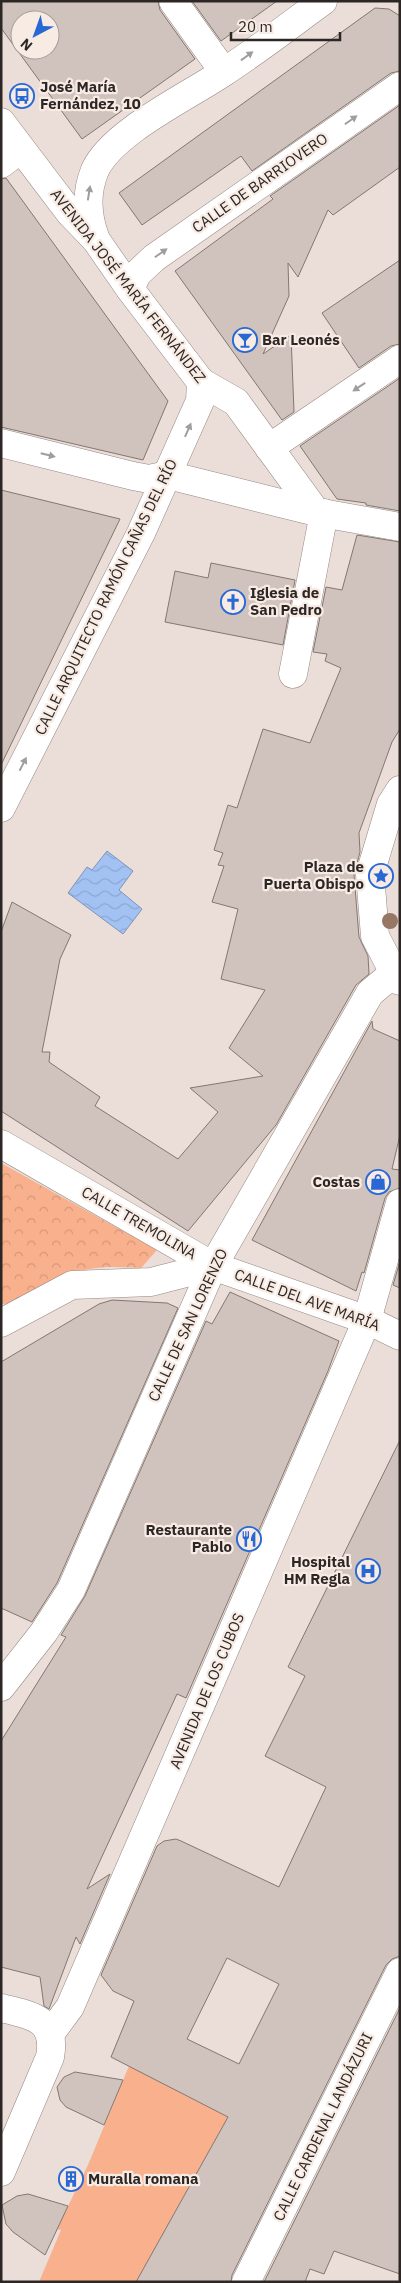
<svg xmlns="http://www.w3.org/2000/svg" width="401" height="2283" font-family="'IBM Plex Sans',sans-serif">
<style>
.green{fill:#f8b08d}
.park{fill:url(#park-crowns)}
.water{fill:url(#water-waves);stroke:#7f94b6}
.building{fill:#d0c3bd;stroke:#837771;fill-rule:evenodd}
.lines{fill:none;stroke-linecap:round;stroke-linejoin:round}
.pedestrian-casing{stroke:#958983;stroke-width:29}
.minor-casing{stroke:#958983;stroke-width:29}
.tertiary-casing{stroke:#958983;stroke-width:29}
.pedestrian{stroke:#fff;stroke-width:28}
.minor{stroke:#fff;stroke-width:28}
.tertiary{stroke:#fff;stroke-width:28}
.tree{fill:#977766}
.oneway{fill:#a09e9d}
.labels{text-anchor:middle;stroke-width:4.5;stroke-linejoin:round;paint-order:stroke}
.poi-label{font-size:15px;font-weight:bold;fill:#2c2725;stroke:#f8ebe4;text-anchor:start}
.street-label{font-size:15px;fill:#2c2725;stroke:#f8ebe4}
</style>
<defs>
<pattern id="park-crowns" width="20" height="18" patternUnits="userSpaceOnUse" patternTransform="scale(1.25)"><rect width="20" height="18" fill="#f8b08d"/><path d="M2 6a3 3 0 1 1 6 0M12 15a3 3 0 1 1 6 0" fill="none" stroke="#d5977a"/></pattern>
<pattern id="water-waves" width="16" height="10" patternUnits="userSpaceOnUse" patternTransform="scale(1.25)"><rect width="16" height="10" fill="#a3c2f4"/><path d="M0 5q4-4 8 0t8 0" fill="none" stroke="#8ca7d1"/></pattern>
</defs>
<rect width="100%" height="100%" fill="#ebddd7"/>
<polygon class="green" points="129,2066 228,2117 136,2282 39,2282 61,2230 57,2229 88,2165"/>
<path class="park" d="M1,1163L157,1250L141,1268C119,1267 96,1265 76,1273C52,1282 28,1304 1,1304Z"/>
<polygon class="water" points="107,851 133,871 119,890 142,909 123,934 68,893 87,867 92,870"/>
<g class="building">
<path d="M1,1H158L160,10L195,59L82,139L1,28ZM20,20H50V50H20Z"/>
<polygon points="192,1 277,1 221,41"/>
<polygon points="375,8 389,9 400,16 400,71 391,73 252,171 241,156 142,225 119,193"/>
<polygon points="400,105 400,167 333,215 328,210 298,277 288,263 289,296 263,354 291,335 294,412 282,420 175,271 273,199 270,196"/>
<polygon points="6,178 168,401 143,460 1,427 1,179"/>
<polygon points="400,260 400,344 391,346 359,368 322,313"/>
<polygon points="400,378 400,511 366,505 366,503 337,499 300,446"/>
<polygon points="1,490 120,519 1,765"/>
<polygon points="357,535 400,542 400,729 392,742 359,833 360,852 354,875 359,937 368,956 369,974 356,985 276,1125 188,1231 1,1111 1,932 12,902 71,935 60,959 42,1052 50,1052 49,1062 100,1097 95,1106 178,1159 218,1112 190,1088 263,1076 229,1048 265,990 221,979 238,909 212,902 224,866 218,865 223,853 214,850 228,805 237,808 263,729 310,743 341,668 325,661 327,654 313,652 326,587 342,590"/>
<polygon points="211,563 295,580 283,645 165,622 175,571 208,578"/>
<polygon points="372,1021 373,1029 400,1041 400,1135 392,1169 400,1170 400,1188 389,1192 385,1198 364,1273 362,1272 356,1291 252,1240"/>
<polygon points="400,1261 400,1288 393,1285"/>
<polygon points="230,1292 339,1341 328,1371 186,1698 177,1694 87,1889 110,1874 80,1944 76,1937 49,2009 44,2006 40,1977 1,1967 1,1741 66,1637 61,1635 85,1596 206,1321 212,1324"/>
<polygon points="112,1300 167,1303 178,1308 57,1583 32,1622 1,1608 1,1362 99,1304"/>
<path d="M400,1440V1956L392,1959L386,1965L232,2275L231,2282H136L228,2117L111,2057L134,2001L113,1991L101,1975L157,1846L164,1841L176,1839L181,1841L279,1887L326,1787L265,1756L305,1676L288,1667ZM227,1958L279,1984L239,2064L187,2039Z"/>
<polygon points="400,2008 400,2274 334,2251 324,2274 310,2269 305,2282 264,2282"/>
<polygon points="75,2072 123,2080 104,2125 66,2107 60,2100 57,2087 64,2077"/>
<polygon points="28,2194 68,2206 45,2255 13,2232 6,2224 2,2205 17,2196"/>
</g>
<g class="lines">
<defs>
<g id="pedestrian">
<polyline points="201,382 236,402 316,512"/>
<polyline points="168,475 316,512 400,527"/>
<polyline points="293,674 324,513"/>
<polyline points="1,1144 213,1266 151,1282 72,1285 1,1323"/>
<polyline points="213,1266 367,1320 400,1336"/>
<polyline points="1,1687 44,1632 71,1590 213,1266 370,993 394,973"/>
<polyline points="246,2282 400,1972"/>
</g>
<g id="minor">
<polyline points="173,1 224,72"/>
<polyline points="1,164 21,149"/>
<path d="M96,240C87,217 85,194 95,170C112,132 189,96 224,72C258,50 290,25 323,1"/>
<polyline points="130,289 137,274 154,258 400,86"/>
<polyline points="269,448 400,359"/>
<polyline points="400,790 391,804 370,874 375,936 394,973 400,981"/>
<path d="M1,2008C32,2015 57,2019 50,2057L1,2172"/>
<polyline points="50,2034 70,2007 367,1320 400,1203"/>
</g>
<g id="tertiary">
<polyline points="1,122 70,213 96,240 130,289 201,382 200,401 141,533 1,808"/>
<polyline points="1,443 133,476 149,479 168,475"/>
</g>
</defs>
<use href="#pedestrian" class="pedestrian-casing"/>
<use href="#minor" class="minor-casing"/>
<use href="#tertiary" class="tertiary-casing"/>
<use href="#pedestrian" class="pedestrian"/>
<use href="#minor" class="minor"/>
<use href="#tertiary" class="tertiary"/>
</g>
<circle class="tree" cx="390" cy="921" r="8"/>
<defs><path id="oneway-solid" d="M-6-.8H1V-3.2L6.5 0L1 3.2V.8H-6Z" transform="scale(1.25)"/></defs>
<g class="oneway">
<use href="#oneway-solid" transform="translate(247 56) rotate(-36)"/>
<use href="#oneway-solid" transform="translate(351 120) rotate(-35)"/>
<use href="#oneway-solid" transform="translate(89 193) rotate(-81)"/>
<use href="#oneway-solid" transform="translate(161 253) rotate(-35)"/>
<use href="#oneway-solid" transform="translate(359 387) rotate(146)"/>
<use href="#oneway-solid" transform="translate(188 430) rotate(-66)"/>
<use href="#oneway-solid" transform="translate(48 455) rotate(14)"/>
<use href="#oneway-solid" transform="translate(23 764) rotate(-63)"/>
</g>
<defs>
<symbol id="bus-ring" viewBox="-11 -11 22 22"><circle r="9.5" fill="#f8ebe4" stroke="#2768d5" stroke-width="1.5"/><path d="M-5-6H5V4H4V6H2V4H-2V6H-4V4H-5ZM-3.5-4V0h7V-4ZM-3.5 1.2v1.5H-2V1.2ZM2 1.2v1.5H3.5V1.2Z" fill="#2768d5"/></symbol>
<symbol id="bar-ring" viewBox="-11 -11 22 22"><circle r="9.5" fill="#f8ebe4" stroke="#2768d5" stroke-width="1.5"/><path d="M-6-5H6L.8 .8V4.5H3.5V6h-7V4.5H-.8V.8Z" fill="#2768d5"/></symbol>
<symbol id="church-ring" viewBox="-11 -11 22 22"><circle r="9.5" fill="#f8ebe4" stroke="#2768d5" stroke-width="1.5"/><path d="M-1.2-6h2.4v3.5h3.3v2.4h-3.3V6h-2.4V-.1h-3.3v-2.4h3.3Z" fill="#2768d5"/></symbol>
<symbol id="sight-ring" viewBox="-11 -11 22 22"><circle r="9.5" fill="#f8ebe4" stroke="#2768d5" stroke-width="1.5"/><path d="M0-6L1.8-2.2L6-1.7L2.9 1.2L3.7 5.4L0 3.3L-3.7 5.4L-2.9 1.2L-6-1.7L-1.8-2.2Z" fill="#2768d5"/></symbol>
<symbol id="shop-ring" viewBox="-11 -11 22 22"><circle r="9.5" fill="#f8ebe4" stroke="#2768d5" stroke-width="1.5"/><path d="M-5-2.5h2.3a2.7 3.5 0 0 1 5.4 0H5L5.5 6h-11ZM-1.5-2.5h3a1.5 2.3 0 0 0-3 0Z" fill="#2768d5"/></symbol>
<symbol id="restaurant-ring" viewBox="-11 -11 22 22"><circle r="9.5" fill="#f8ebe4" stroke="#2768d5" stroke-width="1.5"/><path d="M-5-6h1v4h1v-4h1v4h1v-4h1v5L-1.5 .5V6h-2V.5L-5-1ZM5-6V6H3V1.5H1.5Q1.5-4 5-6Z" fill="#2768d5"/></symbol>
<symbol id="hospital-ring" viewBox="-11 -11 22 22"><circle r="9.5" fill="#f8ebe4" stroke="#2768d5" stroke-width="1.5"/><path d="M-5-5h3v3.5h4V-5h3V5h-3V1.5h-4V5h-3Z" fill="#2768d5"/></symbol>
<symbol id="building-ring" viewBox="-11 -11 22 22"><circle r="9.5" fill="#f8ebe4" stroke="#2768d5" stroke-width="1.5"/><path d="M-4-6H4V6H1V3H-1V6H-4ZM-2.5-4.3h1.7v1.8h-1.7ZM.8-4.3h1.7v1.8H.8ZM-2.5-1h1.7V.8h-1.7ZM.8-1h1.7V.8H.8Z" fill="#2768d5"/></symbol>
</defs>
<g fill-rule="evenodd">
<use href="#bus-ring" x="8" y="82" width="28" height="28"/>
<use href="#bar-ring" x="231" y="326" width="28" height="28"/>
<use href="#church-ring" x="219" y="588" width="28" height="28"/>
<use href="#sight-ring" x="367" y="862" width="28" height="28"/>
<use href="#shop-ring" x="364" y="1168" width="28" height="28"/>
<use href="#restaurant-ring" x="235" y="1525" width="28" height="28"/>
<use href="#hospital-ring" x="354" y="1557" width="28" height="28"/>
<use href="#building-ring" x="57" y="2165" width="28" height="28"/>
</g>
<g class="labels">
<g class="poi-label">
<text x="40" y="92">José María<tspan x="40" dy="17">Fernández, 10</tspan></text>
<text x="262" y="345">Bar Leonés</text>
<text x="250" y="598">Iglesia de<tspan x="250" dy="17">San Pedro</tspan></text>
<text x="364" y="872" text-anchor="end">Plaza de<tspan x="364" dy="17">Puerta Obispo</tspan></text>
<text x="360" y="1187" text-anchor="end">Costas</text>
<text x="232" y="1535" text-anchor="end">Restaurante<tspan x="232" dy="17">Pablo</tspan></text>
<text x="350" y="1567" text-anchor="end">Hospital<tspan x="350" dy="17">HM Regla</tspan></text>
<text x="88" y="2184">Muralla romana</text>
</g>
<g class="street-label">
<text transform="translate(260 183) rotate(-35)" y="5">CALLE DE BARRIOVERO</text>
<text transform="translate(128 286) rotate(52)" y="5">AVENIDA JOSÉ MARÍA FERNÁNDEZ</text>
<text transform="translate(106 597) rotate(-64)" y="5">CALLE ARQUITECTO RAMÓN CAÑAS DEL RÍO</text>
<text transform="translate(139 1223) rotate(30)" y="5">CALLE TREMOLINA</text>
<text transform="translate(307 1300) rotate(20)" y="5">CALLE DEL AVE MARÍA</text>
<text transform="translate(188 1325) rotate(-65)" y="5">CALLE DE SAN LORENZO</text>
<text transform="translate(207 1691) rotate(-67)" y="5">AVENIDA DE LOS CUBOS</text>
<text transform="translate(323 2127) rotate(-64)" y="5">CALLE CARDENAL LANDÁZURI</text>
</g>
</g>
<rect width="401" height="2283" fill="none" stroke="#2c2725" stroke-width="5"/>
<g transform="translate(35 35) rotate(221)"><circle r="24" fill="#f8ebe4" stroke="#a69d98"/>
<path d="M0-4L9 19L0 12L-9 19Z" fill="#2768d5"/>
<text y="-8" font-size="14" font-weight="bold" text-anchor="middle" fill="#2c2725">N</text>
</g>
<path d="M231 32v8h109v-8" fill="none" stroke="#2c2725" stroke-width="2.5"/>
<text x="238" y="32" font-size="15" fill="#2c2725" stroke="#f8ebe4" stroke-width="4" paint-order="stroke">20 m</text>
</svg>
